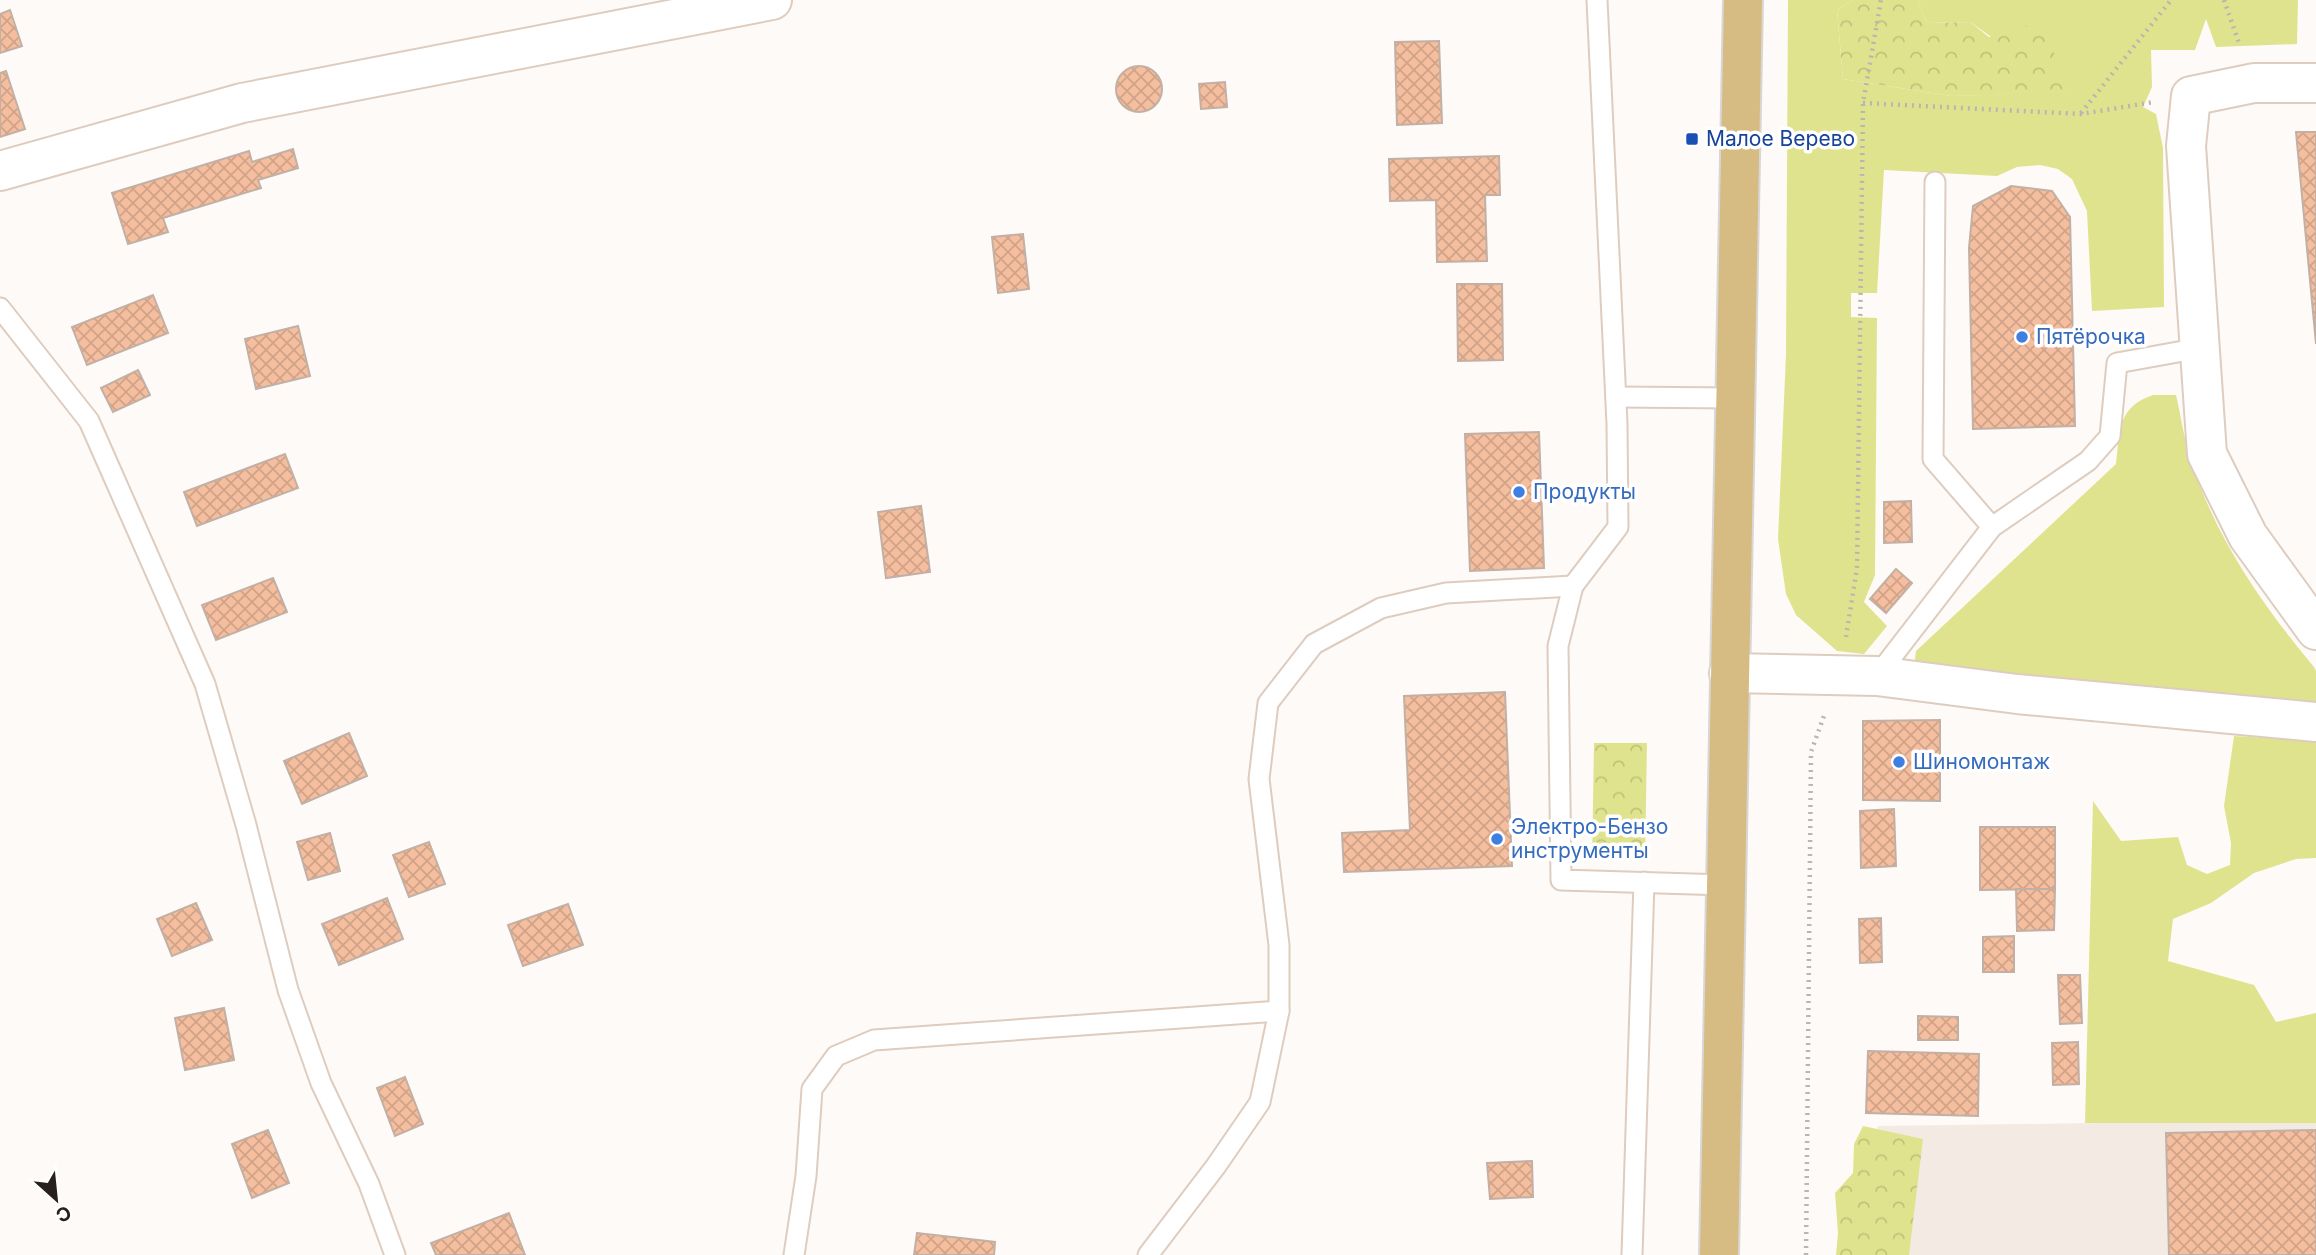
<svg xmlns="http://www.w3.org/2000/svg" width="2316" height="1255" font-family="Inter,sans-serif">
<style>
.built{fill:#f3eae3}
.grass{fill:#e0e38d}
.forest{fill:url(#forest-crowns)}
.building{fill:url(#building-cross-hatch);stroke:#c2b0a5;stroke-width:2}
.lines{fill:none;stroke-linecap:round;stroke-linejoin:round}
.service-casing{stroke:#deccbf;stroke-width:23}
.minor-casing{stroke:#deccbf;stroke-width:42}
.primary-casing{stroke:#d8d7d6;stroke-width:42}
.path{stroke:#bab5b1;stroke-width:4.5;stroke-dasharray:2 5;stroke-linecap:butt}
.service{stroke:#fff;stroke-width:19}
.minor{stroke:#fff;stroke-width:38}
.primary{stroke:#d6bb83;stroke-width:38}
.transit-dot{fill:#1a4fb4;stroke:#fff;stroke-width:2.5}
.shop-dot{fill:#3f7fe0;stroke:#fff;stroke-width:2.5}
.labels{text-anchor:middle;stroke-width:7;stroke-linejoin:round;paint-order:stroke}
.transit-label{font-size:21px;fill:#164399;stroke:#fff;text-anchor:start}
.shop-label{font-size:21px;fill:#366cbe;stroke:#fff;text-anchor:start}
</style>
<defs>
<pattern id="forest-crowns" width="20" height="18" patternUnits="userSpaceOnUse" patternTransform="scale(1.75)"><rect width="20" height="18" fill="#e0e38d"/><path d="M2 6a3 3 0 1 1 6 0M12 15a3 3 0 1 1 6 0" fill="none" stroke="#c0c279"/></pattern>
<pattern id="building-cross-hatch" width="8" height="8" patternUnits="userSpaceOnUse" patternTransform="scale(1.75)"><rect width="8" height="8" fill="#f4be9f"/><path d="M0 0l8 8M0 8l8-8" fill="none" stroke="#d1a388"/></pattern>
</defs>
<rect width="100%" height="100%" fill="#fefaf7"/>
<polygon class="built" points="2096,1123 2316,1123 2316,1255 1865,1255 1878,1126"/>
<g class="grass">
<polygon points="1788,0 1853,0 1837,10 1843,79 1951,96 2070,92 1970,22 1927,23 1918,2 1919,0 2298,0 2297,44 2216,47 2206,19 2195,50 2151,50 2152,87 2143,107 2156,114 2163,148 2164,307 2092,311 2087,211 2072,179 2058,169 2040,165 2017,167 1997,176 1884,170 1877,293 1851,293 1851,317 1877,318 1875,575 1864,602 1887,626 1864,654 1837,651 1796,615 1786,594 1778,539 1786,354"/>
<path d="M2153,395H2176C2181,416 2184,438 2190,458C2215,537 2262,605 2314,667L2316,671V703L1914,667L1916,651L2116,464C2120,431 2117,407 2153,395Z"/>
<polygon points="2234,736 2316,741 2316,858 2296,859 2254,873 2211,903 2173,919 2168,961 2254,985 2276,1022 2316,1013 2316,1123 2085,1123 2093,801 2121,841 2178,837 2187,865 2207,874 2230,865 2231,843 2224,806"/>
</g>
<g class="forest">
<polygon points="1853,0 1919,0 1918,2 1927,23 1970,22 1989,37 2025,25 2049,40 2070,93 1951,96 1843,79 1837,10"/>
<polygon points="1594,743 1647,743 1645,861 1592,860"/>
<polygon points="1863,1126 1923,1139 1909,1255 1836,1255 1838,1233 1835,1193 1853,1173 1854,1144"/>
</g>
<g class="building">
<polygon points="10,10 22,46 0,53 0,14"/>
<polygon points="1439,41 1442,123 1397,125 1395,42"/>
<circle cx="1139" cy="89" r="23"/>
<polygon points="6,71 25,129 0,137 0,73"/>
<polygon points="1225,82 1227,107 1201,109 1199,84"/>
<polygon points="2296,132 2316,132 2316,344"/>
<polygon points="293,149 298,168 258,180 261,188 163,218 168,232 128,244 112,193 249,151 252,162"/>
<polygon points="1499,156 1500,195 1485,195 1487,261 1437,262 1436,200 1390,201 1389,159"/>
<polygon points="2011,186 2052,191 2070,217 2075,426 1973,429 1969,248 1973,206"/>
<polygon points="1023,234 1029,289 998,293 992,237"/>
<polygon points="1457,284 1502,284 1503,360 1458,361"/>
<polygon points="153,295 168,333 87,365 72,327"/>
<polygon points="298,326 310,376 256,389 245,339"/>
<polygon points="138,370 150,395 113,412 101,388"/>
<polygon points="1539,432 1544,568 1470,571 1465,434"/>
<polygon points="285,454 298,488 197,526 184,492"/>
<polygon points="1911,501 1912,542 1884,543 1884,502"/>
<polygon points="921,506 930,572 886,578 878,512"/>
<polygon points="1896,569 1912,583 1886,613 1870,599"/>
<polygon points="273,578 287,612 216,640 202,605"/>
<polygon points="1505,692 1512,866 1344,872 1342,833 1410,830 1404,696"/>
<polygon points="1940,720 1940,801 1863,800 1863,721"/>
<polygon points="349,733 367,776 302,804 284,761"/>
<polygon points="1894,809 1896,866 1861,868 1860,811"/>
<polygon points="1980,827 2055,827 2055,889 1980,890"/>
<polygon points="330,833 340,871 308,880 297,842"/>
<polygon points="429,842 445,884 409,897 393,855"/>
<polygon points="2016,889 2055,889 2054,930 2017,931"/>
<polygon points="387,898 403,939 339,965 322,924"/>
<polygon points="196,903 212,940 172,956 157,919"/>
<polygon points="568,904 583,945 523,966 508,925"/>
<polygon points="1881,918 1882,962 1860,963 1859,919"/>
<polygon points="2014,936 2014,972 1983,972 1983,937"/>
<polygon points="2058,975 2080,975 2082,1023 2060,1024"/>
<polygon points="224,1008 234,1060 185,1070 175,1018"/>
<polygon points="1918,1016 1958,1017 1958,1040 1918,1040"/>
<polygon points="2078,1042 2079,1084 2053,1085 2052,1043"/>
<polygon points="1868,1051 1979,1054 1978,1116 1866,1113"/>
<polygon points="405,1077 423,1124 395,1136 377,1088"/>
<polygon points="268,1130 289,1183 252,1198 232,1144"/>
<polygon points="2316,1130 2316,1255 2169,1255 2166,1133"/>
<polygon points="1532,1161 1533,1197 1490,1199 1487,1163"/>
<polygon points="509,1213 525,1255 436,1255 431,1243"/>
<polygon points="917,1233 995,1242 994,1255 914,1255"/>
</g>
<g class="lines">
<defs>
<g id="service">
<polyline points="1597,0 1617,424 1618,527 1573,586 1558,646 1561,880 1726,885"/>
<polyline points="1935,182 1933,459 1992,527"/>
<polyline points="0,308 89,421 205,684 246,825 288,990 321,1083 369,1184 395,1255"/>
<polyline points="1616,397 1735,398"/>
<polyline points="1877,676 1992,527 2088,461 2110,436 2117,363 2200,348"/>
<polyline points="794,1255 806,1176 812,1089 836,1056 874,1040 1279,1011"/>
<polyline points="1148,1255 1216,1166 1260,1102 1279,1011 1279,945 1259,779 1268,703 1314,644 1381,608 1446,593 1573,586"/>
<polyline points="1632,1255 1644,882"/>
</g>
<g id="minor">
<polyline points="2316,83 2254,83 2191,96 2186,146 2207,454 2248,536 2316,630"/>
<polyline points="0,171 242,103 772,0"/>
<polyline points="1729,673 1877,676 2017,694 2316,722"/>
</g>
<polyline id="primary" points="1719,1255 1743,0"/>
</defs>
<use href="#service" class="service-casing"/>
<use href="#minor" class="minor-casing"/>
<use href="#primary" class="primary-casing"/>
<g class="path">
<polyline points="2224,0 2240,46"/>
<polyline points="1863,103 2081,114 2154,102"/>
<polyline points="2081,113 2171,0"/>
<polyline points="1846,637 1857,568 1863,103 1881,0"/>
<polyline points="1806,1255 1811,752 1825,713"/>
</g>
<use href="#service" class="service"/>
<use href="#minor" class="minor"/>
<use href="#primary" class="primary"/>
</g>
<rect class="transit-dot" x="1685" y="132" width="14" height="14" rx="3.5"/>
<g class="shop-dot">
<circle cx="2022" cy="337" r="7"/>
<circle cx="1519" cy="492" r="7"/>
<circle cx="1899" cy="762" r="7"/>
<circle cx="1497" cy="839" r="7"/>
</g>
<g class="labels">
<g class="transit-label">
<text x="1706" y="146">Малое Верево</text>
</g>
<g class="shop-label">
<text x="2036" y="344">Пятёрочка</text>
<text x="1533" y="499">Продукты</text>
<text x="1913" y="769">Шиномонтаж</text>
<text x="1511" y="834">Электро-Бензо<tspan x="1511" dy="24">инструменты</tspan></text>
</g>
</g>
<g transform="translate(56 1199) rotate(153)" stroke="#ffffff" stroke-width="5" paint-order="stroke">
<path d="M0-5L12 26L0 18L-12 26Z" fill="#27201c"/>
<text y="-10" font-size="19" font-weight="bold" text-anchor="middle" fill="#27201c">С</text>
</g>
</svg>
